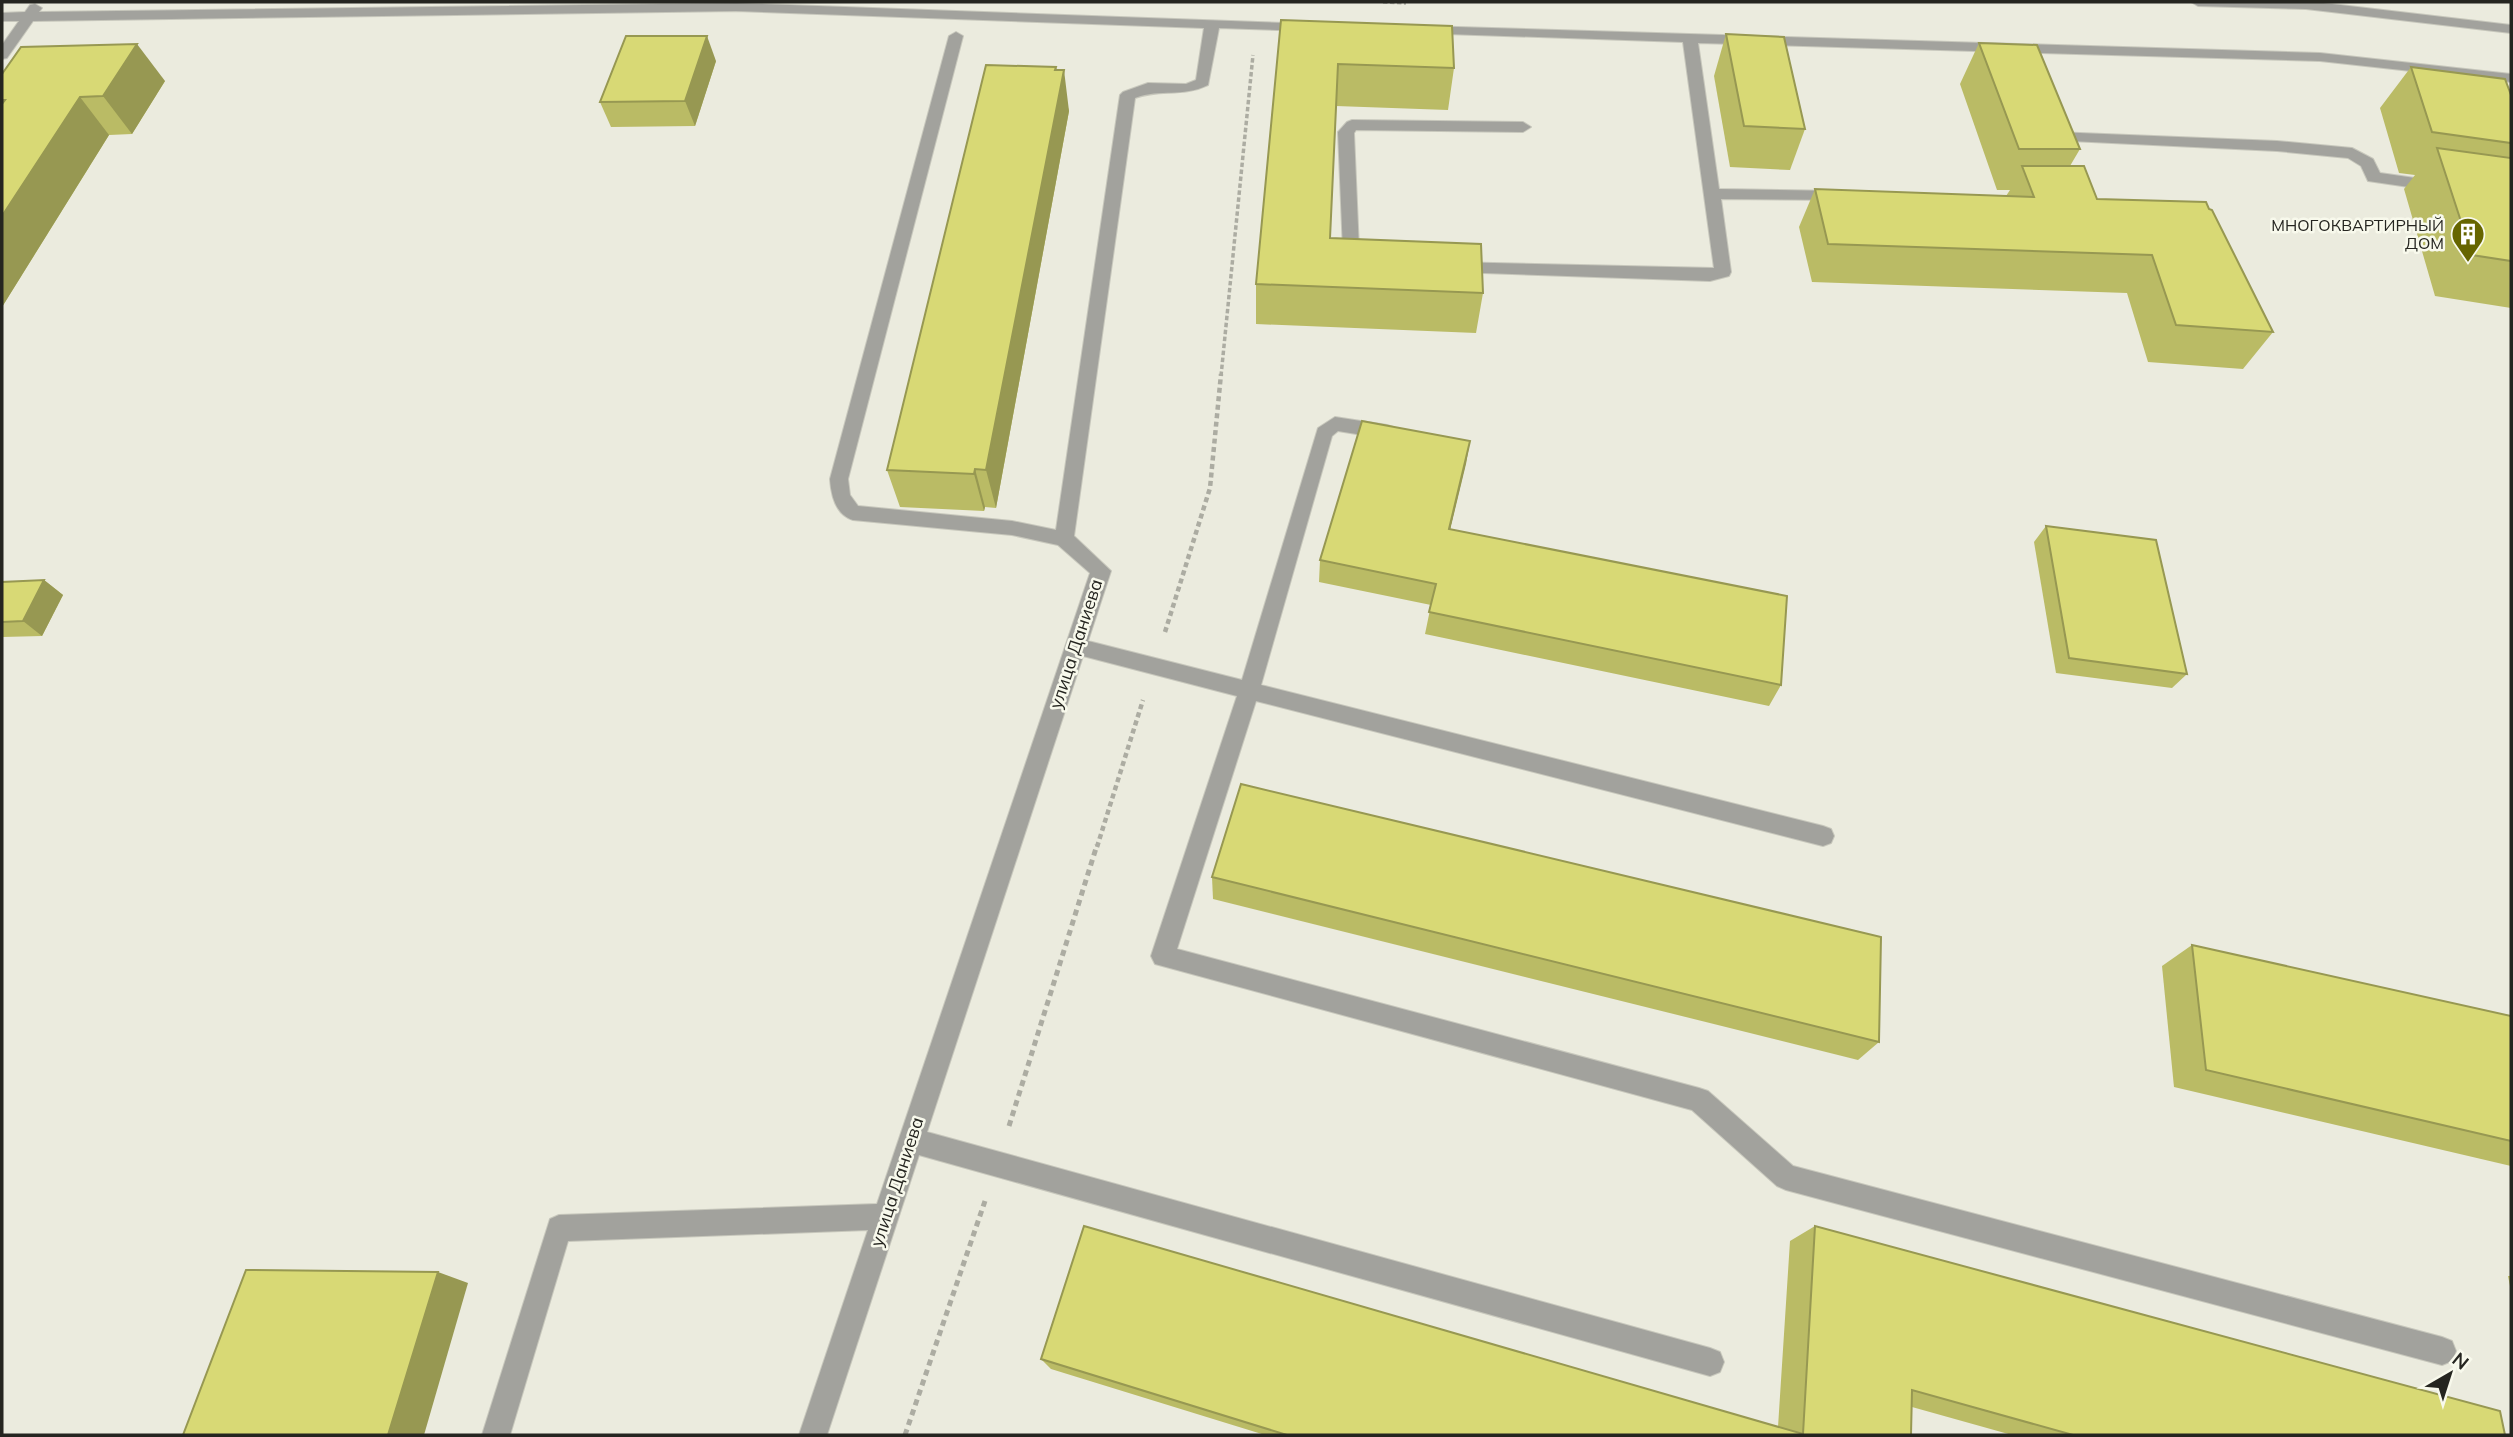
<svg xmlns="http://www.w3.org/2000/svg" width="2513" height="1437" font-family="Mulish,sans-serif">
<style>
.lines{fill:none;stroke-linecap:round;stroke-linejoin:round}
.minor-casing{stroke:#c7c7bc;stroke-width:2}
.path-far2{stroke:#acaca2;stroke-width:3.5;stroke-dasharray:4.5 2.5;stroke-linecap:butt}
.path-far1{stroke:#acaca2;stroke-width:4.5;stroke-dasharray:5 3.5;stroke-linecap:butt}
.path{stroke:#acaca2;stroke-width:5;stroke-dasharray:6 4.5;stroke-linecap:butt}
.minor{fill:#a2a29d;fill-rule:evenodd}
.wall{fill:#babb65}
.shaded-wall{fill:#979852}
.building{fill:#d8d975;stroke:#979852;stroke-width:2}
.labels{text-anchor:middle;stroke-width:5;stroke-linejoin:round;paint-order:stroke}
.far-poi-label{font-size:16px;fill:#252520;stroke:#f8f9ec;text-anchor:end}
.street-label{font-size:18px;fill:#252520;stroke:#f8f9ec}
</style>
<rect width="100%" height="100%" fill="#ebebde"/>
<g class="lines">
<defs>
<g id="minor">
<polygon points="2191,2 2315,2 2511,25 2511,33 2306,9 2198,6"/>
<path d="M736,3L1312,24L1314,27L1307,31L1219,28L1208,85C1181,98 1162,88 1135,98L1074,536L1111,571L1088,641L1242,680L1318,428L1335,417L1387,425L1393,427L1396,432L1393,437L1387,439L1338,431L1332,436L1261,685L1823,826L1831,829L1834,836L1831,843L1823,846L1256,701L1177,949L1699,1088L1708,1091L1793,1166L2442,1337L2452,1341L2456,1351L2452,1361L2442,1365L1786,1190L1777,1186L1692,1110L1155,964L1151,956L1237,696L1083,656L927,1132L1710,1348L1720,1352L1724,1362L1720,1372L1710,1376L919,1155L827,1435H799L868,1230L568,1241L510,1435H482L550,1219L559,1215L877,1204L1090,573L1058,545L1012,535L853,520C836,515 831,495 830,479L949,36L956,32L963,36L848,479L850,495L858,506L1012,521L1056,530L1120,95L1123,92L1148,83L1186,84L1196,80L1204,28L736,11L33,21L7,58L2,59V45L19,21H2V13L25,12L30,5L35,4L42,8L39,12Z"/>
<polygon points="1423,26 2320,53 2511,74 2511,82 2320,61 1698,43 1719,189 1839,191 1847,196 1845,200 1721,199 1731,272 1729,276 1710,281 1455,272 1447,266 1449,262 1714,268 1683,42 1418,33 1416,30"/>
<polygon points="1352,120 1523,122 1531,127 1523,132 1356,130 1354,133 1359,250 1372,261 1364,267 1352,263 1343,251 1338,132 1347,122"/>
<polygon points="2055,132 2277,141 2352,148 2373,159 2380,173 2436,181 2444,186 2436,191 2368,181 2361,166 2348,158 2277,151 2050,140 2047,137"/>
</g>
</defs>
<use href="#minor" class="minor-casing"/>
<g class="path-far2">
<polyline points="1383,2 1406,3"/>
<polyline points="1221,376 1253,55"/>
</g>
<g class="path-far1">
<polyline points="1165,632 1210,488 1221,374"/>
<polyline points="1097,847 1143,700"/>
</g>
<g class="path">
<polyline points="1009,1126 1097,845"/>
<polyline points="905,1435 985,1201"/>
</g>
<use href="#minor" class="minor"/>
</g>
<g class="wall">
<polygon points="1281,20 1454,68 1448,110 1336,106 1330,238 1483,293 1476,333 1256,324 1256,284"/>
<polygon points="1726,34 1805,129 1790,170 1730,167 1714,76"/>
<polygon points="1979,43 2080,149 2070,166 2097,199 2273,332 2243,369 2148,362 2127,293 1812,282 1799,227 1815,189 2006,196 2010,190 1997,190 1960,84"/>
<polygon points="716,61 695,126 611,127 600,102"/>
<polygon points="1056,67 1069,111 996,508 985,507 984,511 900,507 887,470"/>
<polygon points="2411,67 2511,95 2511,308 2435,296 2404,189 2415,175 2399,173 2380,108"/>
<polygon points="2,74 165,81 132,134 109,135 2,307"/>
<polygon points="1470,441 1450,529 1781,685 1769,706 1425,634 1431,605 1319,582 1320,560"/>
<polygon points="2046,526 2187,674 2172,688 2056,673 2034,542"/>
<polygon points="44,580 63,595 42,636 2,637 2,582"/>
<polygon points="1212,877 1879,1042 1858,1060 1213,899"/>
<polygon points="2192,945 2511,1016 2511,1166 2174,1087 2162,966"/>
<polygon points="1815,1226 2505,1435 2012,1435 1912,1407 1911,1435 1265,1435 1051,1369 1041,1359 1778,1427 1790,1241"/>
<polygon points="2508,1276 2511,1276 2511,1291"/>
</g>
<g class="shaded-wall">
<polygon points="707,36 716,61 695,126 685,101"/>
<polygon points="137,44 165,81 132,134 103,96"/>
<polygon points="1056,67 1059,94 1064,70 1069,111 996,508 986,470"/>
<polygon points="80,97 109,135 2,307 2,216"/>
<polygon points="1470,441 1466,464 1445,551 1449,529"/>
<polygon points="975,469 985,507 984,511 974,474"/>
<polygon points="44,580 63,595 42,636 23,621"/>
<polygon points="438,1272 468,1283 424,1435 388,1435"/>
</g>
<g class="building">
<polygon points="1281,20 1452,26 1454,68 1338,64 1330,238 1481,244 1483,293 1256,284"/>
<polygon points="1726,34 1784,37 1805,129 1744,126"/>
<polygon points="626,36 707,36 685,101 600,102"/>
<polygon points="1979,43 2037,45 2080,149 2019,149"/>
<polygon points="137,44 103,96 80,97 2,216 2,104 5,100 2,100 2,74 21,47"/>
<polygon points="986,65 1056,67 1055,70 1064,70 986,470 975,469 974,474 887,470"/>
<polygon points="2411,67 2505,79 2511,95 2511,143 2432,132"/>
<polygon points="2437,148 2511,158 2511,261 2472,255"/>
<polygon points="2022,166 2084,166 2097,199 2206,202 2209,209 2212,210 2273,332 2176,325 2152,255 1828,244 1815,189 2034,197"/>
<polygon points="1362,421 1470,441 1449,529 1787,596 1781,685 1429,612 1436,584 1320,560"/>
<polygon points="2046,526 2156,540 2187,674 2069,658"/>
<polygon points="44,580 23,621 2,622 2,582"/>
<polygon points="1241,784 1881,937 1879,1042 1212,877"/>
<polygon points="2192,945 2511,1016 2511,1141 2206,1070"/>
<polygon points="1084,1226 1803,1434 1815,1226 2500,1411 2505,1435 2073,1435 1912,1390 1911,1435 1287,1435 1041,1359"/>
<polygon points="246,1270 438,1272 388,1435 183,1435"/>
</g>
<defs>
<symbol id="building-pin" viewBox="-11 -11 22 30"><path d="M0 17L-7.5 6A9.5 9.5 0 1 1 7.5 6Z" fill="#666500" stroke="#f8f9ec"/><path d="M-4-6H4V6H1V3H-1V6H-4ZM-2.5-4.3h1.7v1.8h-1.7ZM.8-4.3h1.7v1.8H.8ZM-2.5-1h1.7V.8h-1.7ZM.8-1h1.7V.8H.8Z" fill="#fff"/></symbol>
</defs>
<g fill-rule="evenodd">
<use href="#building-pin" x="2449" y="215" width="38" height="52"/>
</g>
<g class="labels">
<g class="far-poi-label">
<text x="2444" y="231">МНОГОКВАРТИРНЫЙ<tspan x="2444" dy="18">ДОМ</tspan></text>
</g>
<g class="street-label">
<text transform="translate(1076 644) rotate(-72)" y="6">улица Даниева</text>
<text transform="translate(897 1182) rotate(-72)" y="6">улица Даниева</text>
</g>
</g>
<rect width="2513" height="1437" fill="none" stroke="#252520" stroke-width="7"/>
<g transform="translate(2450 1374) rotate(39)" stroke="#f8f9ec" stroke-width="5" paint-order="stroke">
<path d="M0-5L12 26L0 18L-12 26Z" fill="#252520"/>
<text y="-10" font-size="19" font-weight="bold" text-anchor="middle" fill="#252520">N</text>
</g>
</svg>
